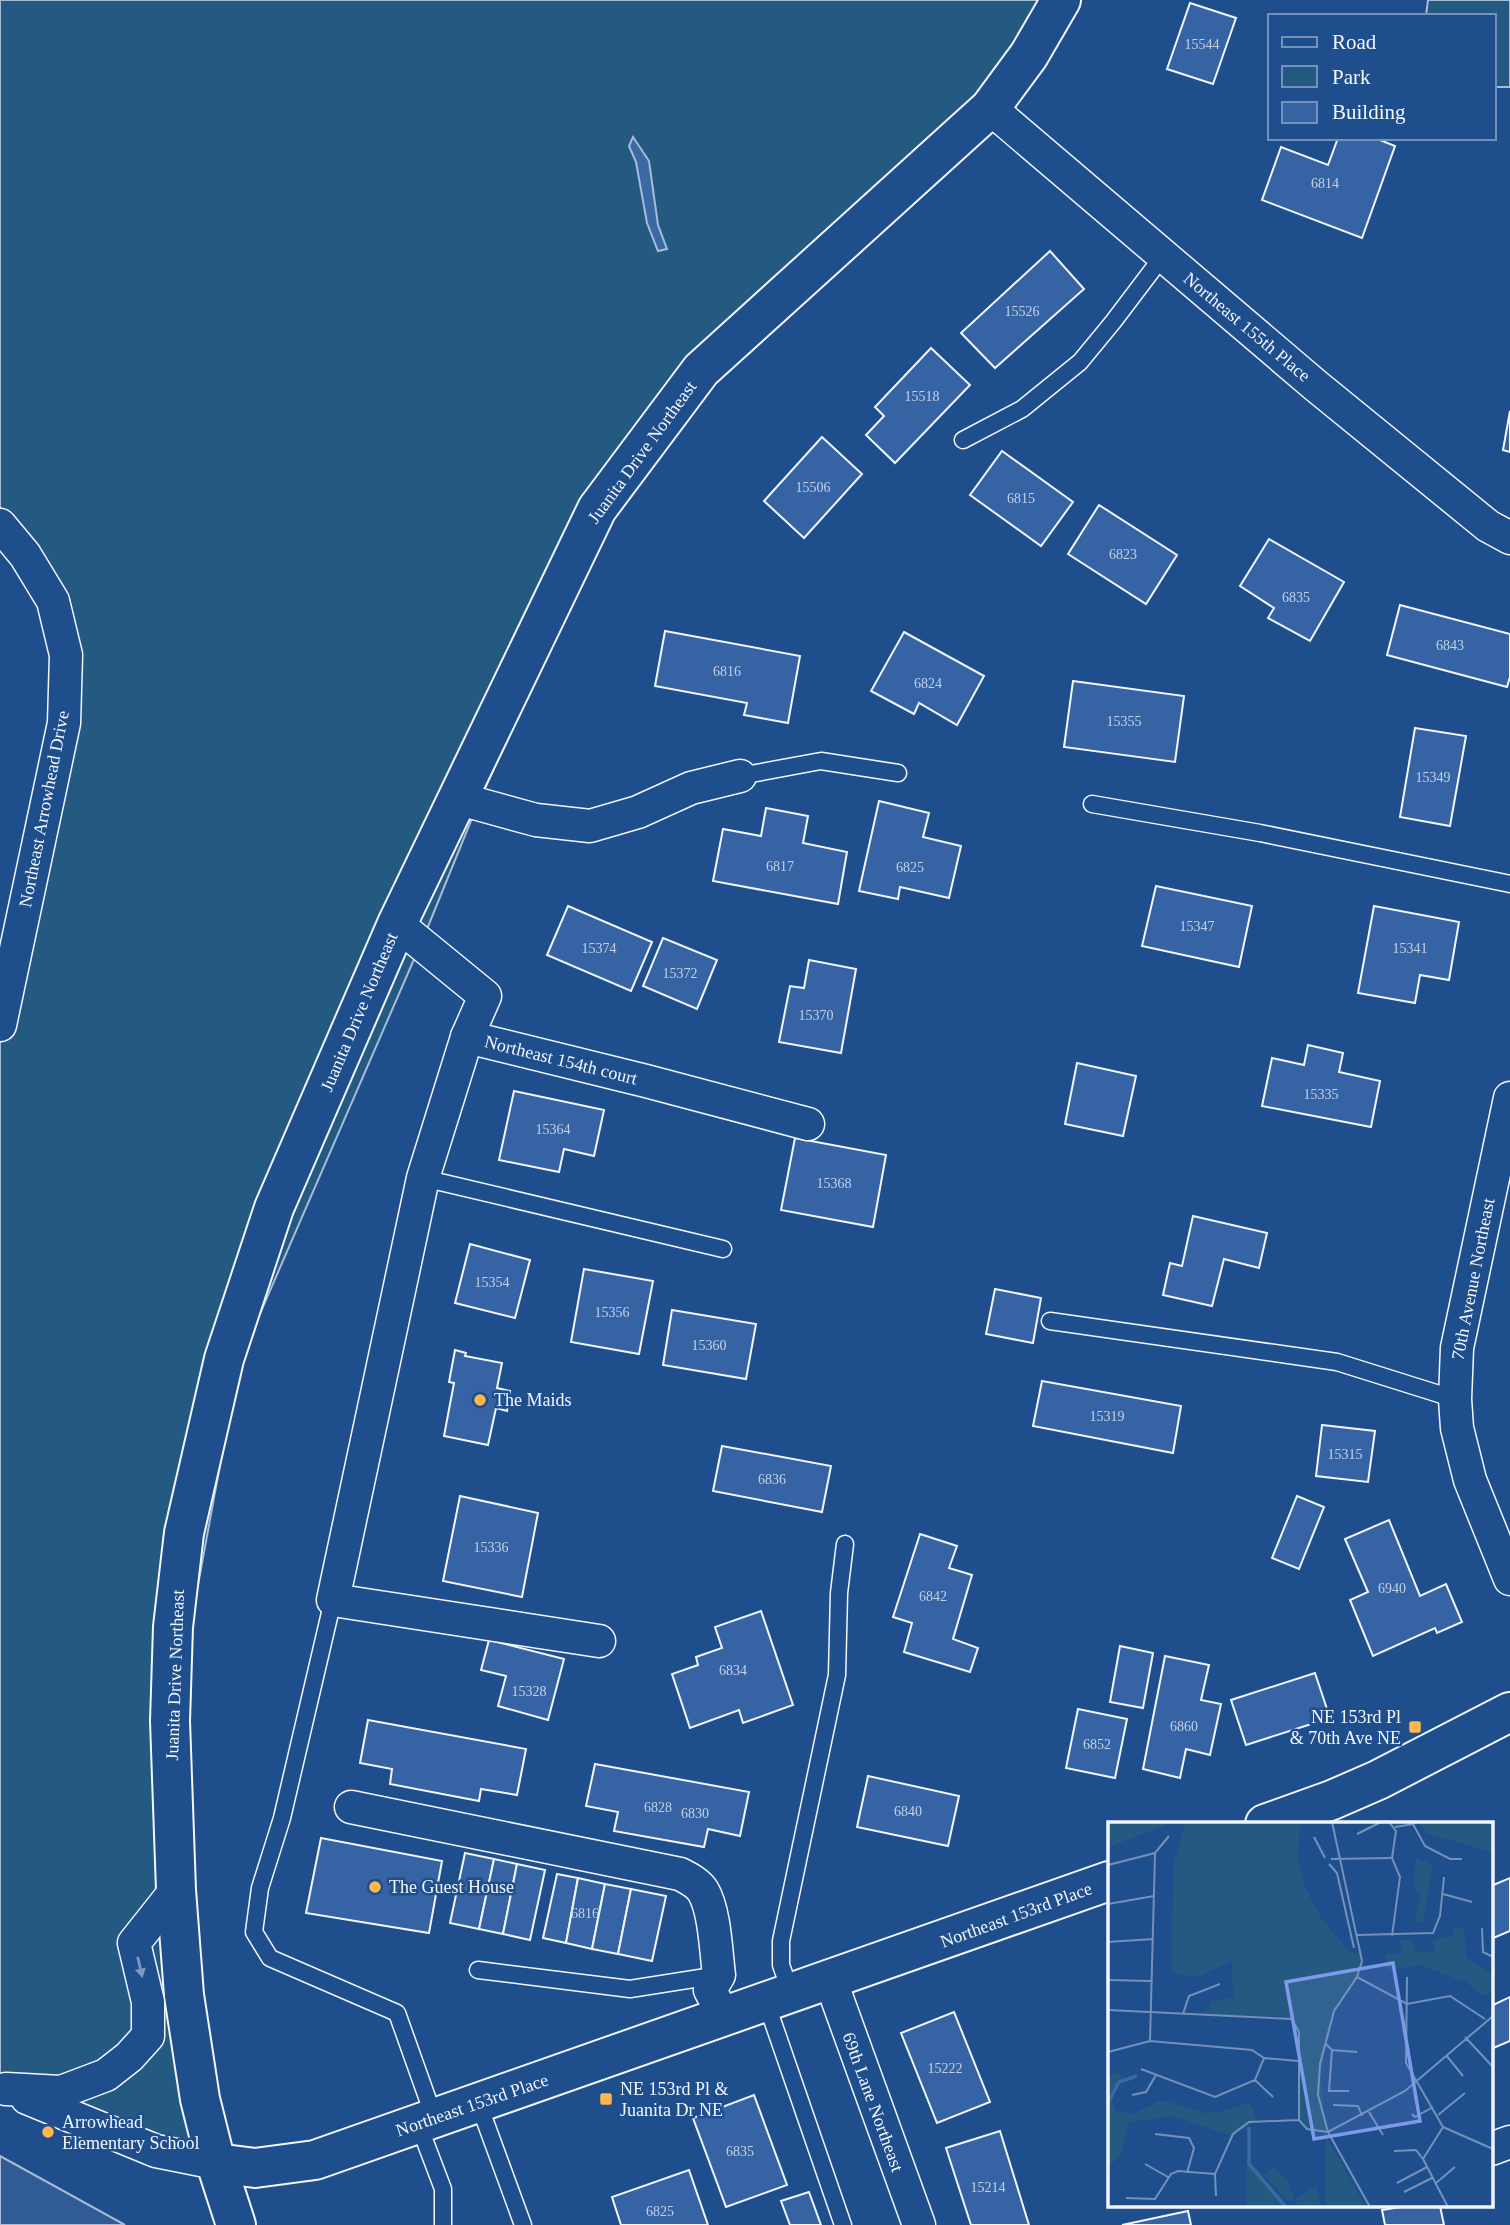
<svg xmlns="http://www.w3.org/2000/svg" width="1510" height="2225" font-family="Georgia,serif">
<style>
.green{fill:#245a82;stroke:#a8bbd7;stroke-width:2}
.parking{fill:#305b95;stroke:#a8bbd7;stroke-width:2}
.water{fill:#3b69a3;stroke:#a8bbd7;stroke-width:2}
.building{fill:#3563a3;stroke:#f2f6ff;stroke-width:2}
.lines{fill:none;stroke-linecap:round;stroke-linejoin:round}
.lane-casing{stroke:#f2f6ff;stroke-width:19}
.street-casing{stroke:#f2f6ff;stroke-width:35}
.secondary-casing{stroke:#f2f6ff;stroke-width:42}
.lane{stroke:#1f4e8c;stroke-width:16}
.street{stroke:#1f4e8c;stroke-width:32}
.secondary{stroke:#1f4e8c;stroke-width:38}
.oneway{fill:#7e9ac0}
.poi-dot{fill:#ffb74d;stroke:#1f4e8c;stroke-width:2.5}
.labels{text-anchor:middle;stroke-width:5;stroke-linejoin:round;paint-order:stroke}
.number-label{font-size:14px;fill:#c3d1e8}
.street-label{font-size:18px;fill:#f2f6ff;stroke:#1f4e8c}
.poi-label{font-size:18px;fill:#f2f6ff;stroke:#1f4e8c;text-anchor:start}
.inset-river{fill:none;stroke:#3b69a3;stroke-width:3.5}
.inset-road{fill:none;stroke:#7391ba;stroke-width:2}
.view{fill:#7d9aea;fill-opacity:0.15;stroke:#7d9aea;stroke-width:3.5}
.inset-edge{fill:none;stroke:#f2f6ff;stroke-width:3.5}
</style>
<rect width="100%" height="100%" fill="#1f4e8c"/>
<g class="green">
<polygon points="0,0 1077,0 701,370 611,512 477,806 425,934 239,1362 173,1721 192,2174 0,2091 0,1025 66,655 0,525"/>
<polygon points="1428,0 1510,0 1510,87 1494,87 1494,16 1426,16"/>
</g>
<polygon class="parking" points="0,2156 125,2225 0,2225"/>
<polygon class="water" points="633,137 649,161 658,225 667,249 658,251 647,223 636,162 629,146"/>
<g class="building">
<polygon points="1190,3 1236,18 1213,84 1167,69"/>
<polygon points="1338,138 1375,138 1395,146 1362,238 1262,200 1281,147 1328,165"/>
<polygon points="1050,251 1084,289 995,368 961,333"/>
<polygon points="931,348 970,385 895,463 866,435 884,416 875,407"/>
<polygon points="1510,411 1510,452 1503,450"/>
<polygon points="822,437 862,474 804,538 764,501"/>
<polygon points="1002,451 1073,502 1041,546 970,495"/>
<polygon points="1099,505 1177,555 1146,604 1068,554"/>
<polygon points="1269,539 1344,582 1310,641 1268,618 1274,608 1240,586"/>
<polygon points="1400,605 1510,634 1510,677 1507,687 1387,655"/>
<polygon points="665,631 800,656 788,723 744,715 747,703 655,686"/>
<polygon points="904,632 984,676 957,725 919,703 914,714 871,691"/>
<polygon points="1073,681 1184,696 1175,762 1064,747"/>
<polygon points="1415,728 1466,736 1450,826 1400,817"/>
<polygon points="879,801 929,813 923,837 961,846 949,898 900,887 898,899 859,891"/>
<polygon points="766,808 808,816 803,843 847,852 838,904 713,881 723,829 761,836"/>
<polygon points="1156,886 1252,906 1239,967 1142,946"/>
<polygon points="568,906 652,942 631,991 547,955"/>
<polygon points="1374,906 1459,922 1449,980 1420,975 1415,1003 1358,993"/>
<polygon points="663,938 717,960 697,1009 643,986"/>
<polygon points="809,960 856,969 841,1053 779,1042 790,986 804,988"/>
<polygon points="1308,1045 1343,1053 1339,1072 1380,1081 1371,1127 1262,1106 1272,1058 1304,1065"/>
<polygon points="1077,1063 1136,1076 1123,1136 1065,1124"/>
<polygon points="514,1091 604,1110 594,1156 564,1149 559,1172 499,1160"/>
<polygon points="795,1138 886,1155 873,1227 781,1210"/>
<polygon points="1193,1216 1267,1233 1259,1268 1224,1259 1212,1306 1163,1295 1170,1263 1182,1266"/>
<polygon points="470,1244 530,1260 515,1318 455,1303"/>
<polygon points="584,1269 653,1281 639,1354 571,1342"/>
<polygon points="995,1289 1041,1298 1033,1343 986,1334"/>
<polygon points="672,1310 756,1324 746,1379 663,1365"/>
<polygon points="455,1350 466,1353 465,1356 502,1363 497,1388 510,1391 507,1411 496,1408 488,1445 444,1436 454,1383 449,1382"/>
<polygon points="1042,1381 1181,1406 1173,1453 1033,1426"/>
<polygon points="1322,1425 1375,1431 1368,1482 1316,1476"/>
<polygon points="722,1446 831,1466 822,1512 713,1491"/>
<polygon points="460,1496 538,1513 522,1597 443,1581"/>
<polygon points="1297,1496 1324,1507 1299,1569 1272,1558"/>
<polygon points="1389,1520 1420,1596 1446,1584 1462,1622 1437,1633 1435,1628 1373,1656 1350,1600 1368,1592 1345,1539"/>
<polygon points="920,1534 957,1546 949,1568 972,1575 953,1639 978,1648 970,1672 904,1652 912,1623 893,1617"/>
<polygon points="761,1611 793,1705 743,1723 739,1710 690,1728 672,1674 698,1665 696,1657 722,1648 715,1627"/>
<polygon points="489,1640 564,1659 548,1720 498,1706 506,1676 481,1670"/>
<polygon points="1120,1646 1153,1653 1143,1708 1110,1702"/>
<polygon points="1165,1656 1209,1665 1201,1700 1221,1704 1210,1755 1186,1749 1180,1778 1143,1769"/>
<polygon points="1315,1673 1330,1718 1246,1745 1231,1700"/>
<polygon points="1078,1709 1127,1719 1115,1778 1066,1768"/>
<polygon points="368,1720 526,1749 517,1795 481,1789 479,1801 390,1784 392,1769 360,1763"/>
<polygon points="595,1764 749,1792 740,1836 708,1829 704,1847 614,1831 618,1812 586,1806"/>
<polygon points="868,1776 959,1796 948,1846 857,1827"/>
<polygon points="321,1838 442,1861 429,1933 306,1913"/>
<polygon points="465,1853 494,1859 479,1929 450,1923"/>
<polygon points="494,1859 517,1864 503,1934 479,1929"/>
<polygon points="517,1864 545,1870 530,1940 503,1934"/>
<polygon points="557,1874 578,1878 566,1943 543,1938"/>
<polygon points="578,1878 605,1884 592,1949 566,1943"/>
<polygon points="1510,1878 1510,1931 1491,1939 1491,1886"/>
<polygon points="605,1884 631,1889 618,1954 592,1949"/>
<polygon points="631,1889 666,1896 652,1961 618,1954"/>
<polygon points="1510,1997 1510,2041 1491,2049 1491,2006"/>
<polygon points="954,2012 990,2102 937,2123 901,2033"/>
<polygon points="754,2095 787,2185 726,2207 693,2118"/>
<polygon points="1000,2131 1029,2225 971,2225 946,2148"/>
<polygon points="689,2170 708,2225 621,2225 612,2197"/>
<polygon points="809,2192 821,2225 790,2225 781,2201"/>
<polygon points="1406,2206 1440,2206 1444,2225 1385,2225 1382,2210"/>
<polygon points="1188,2211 1191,2225 1122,2225"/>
</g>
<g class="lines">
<defs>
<g id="lane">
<polyline points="963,440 1022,409 1080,362 1113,322 1163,256"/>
<polyline points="740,776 821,761 898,773"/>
<polyline points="1092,804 1260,833 1510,884"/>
<polyline points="423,1178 723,1249"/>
<polyline points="1050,1321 1337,1362 1455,1399"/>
<polyline points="333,1600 282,1818 260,1888 254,1932 270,1958 397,2013 434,2117"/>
<polyline points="478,1970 630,1989 719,1975"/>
<polyline points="791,1993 781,1965 781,1941 837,1675 839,1593 845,1544"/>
<polyline points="766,2002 843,2225"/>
<polyline points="478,2102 523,2225"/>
<polyline points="418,2123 443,2189 443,2225"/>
</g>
<g id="street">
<polyline points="990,108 1315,385 1488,526 1510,538"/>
<polyline points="0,525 25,555 53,601 66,655 64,723 0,1025"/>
<polyline points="456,798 536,820 590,826 638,812 691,788 740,776"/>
<polyline points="397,924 485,996 467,1037 646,1081 808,1124"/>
<polyline points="467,1037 423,1178 333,1600 599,1641"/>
<polyline points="1510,1098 1457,1348 1455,1399 1457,1428 1470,1480 1510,1579"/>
<path d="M351,1807L680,1874C688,1878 698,1883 703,1891C715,1911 716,1952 719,1975L710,1990L724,2017"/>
<polyline points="830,1979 919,2225"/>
<polyline points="6,2089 61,2092 106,2075 129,2057 148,2036 148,2002 134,1943 176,1890"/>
<polyline points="27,2098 156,2151 216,2163"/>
<polyline points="1491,2149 1510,2142"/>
</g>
<g id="secondary">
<polyline points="1265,1824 1332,1800 1378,1780 1510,1712"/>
<polyline points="216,2163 255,2168 315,2160 1109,1881"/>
<polyline points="236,2225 216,2163 200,2099 184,1995 176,1890 170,1721 173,1627 184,1533 224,1359 274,1208 397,924 597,509 701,370 990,108 1029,55 1061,0"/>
</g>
</defs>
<use href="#lane" class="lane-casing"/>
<use href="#street" class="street-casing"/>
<use href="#secondary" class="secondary-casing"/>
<use href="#lane" class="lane"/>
<use href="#street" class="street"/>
<use href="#secondary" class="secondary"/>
</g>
<defs><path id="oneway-solid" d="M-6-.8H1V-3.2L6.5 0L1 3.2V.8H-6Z" transform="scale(1.75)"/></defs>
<use class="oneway" href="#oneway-solid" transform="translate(140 1967) rotate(77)"/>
<g class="poi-dot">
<circle cx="480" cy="1400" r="7"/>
<rect x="1408" y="1720" width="14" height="14" rx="3.5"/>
<circle cx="375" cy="1887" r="7"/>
<rect x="599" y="2092" width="14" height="14" rx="3.5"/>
<circle cx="48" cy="2132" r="7"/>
</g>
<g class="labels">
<g class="number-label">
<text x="1202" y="49">15544</text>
<text x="1325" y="188">6814</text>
<text x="1022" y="316">15526</text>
<text x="922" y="401">15518</text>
<text x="813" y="492">15506</text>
<text x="1021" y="503">6815</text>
<text x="1123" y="559">6823</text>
<text x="1296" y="602">6835</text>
<text x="1450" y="650">6843</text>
<text x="727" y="676">6816</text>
<text x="928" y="688">6824</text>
<text x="1124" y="726">15355</text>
<text x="1433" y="782">15349</text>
<text x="780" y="871">6817</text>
<text x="910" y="872">6825</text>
<text x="1197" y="931">15347</text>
<text x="599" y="953">15374</text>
<text x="1410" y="953">15341</text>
<text x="680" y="978">15372</text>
<text x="816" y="1020">15370</text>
<text x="1321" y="1099">15335</text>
<text x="553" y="1134">15364</text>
<text x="834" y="1188">15368</text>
<text x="492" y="1287">15354</text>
<text x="612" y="1317">15356</text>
<text x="709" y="1350">15360</text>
<text x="1107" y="1421">15319</text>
<text x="1345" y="1459">15315</text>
<text x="772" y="1484">6836</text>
<text x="491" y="1552">15336</text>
<text x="1392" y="1593">6940</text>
<text x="933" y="1601">6842</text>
<text x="733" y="1675">6834</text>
<text x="529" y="1696">15328</text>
<text x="1184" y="1731">6860</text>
<text x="1097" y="1749">6852</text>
<text x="658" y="1812">6828</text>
<text x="908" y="1816">6840</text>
<text x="695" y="1818">6830</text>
<text x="585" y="1918">6816</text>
<text x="945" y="2073">15222</text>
<text x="740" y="2156">6835</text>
<text x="988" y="2192">15214</text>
<text x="660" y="2216">6825</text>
</g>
<g class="street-label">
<text transform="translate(1247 327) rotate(40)" y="6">Northeast 155th Place</text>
<text transform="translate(642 452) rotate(-54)" y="6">Juanita Drive Northeast</text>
<text transform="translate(44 809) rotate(-79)" y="6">Northeast Arrowhead Drive</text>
<text transform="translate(359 1012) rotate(-67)" y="6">Juanita Drive Northeast</text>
<text transform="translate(561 1060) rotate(14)" y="6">Northeast 154th court</text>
<text transform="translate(1473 1279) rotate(-79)" y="6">70th Avenue Northeast</text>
<text transform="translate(175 1675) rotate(-88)" y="6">Juanita Drive Northeast</text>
<text transform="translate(1016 1915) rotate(-20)" y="6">Northeast 153rd Place</text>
<text transform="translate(873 2102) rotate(70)" y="6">69th Lane Northeast</text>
<text transform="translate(472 2105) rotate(-19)" y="6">Northeast 153rd Place</text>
</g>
<g class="poi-label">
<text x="494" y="1406">The Maids</text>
<text x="1401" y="1723" text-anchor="end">NE 153rd Pl<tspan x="1401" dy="21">&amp; 70th Ave NE</tspan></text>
<text x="389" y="1893">The Guest House</text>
<text x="620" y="2095">NE 153rd Pl &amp;<tspan x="620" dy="21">Juanita Dr NE</tspan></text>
<text x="62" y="2128">Arrowhead<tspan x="62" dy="21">Elementary School</tspan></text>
</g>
</g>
<g transform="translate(1108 1822)">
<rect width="385" height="385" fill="#1f4e8c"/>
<path d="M0,0H65L0,25ZM77,0H193L189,35L197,65L213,96L239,127L249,133L253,125L255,145L227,189L212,253L219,311L199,307L191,298V210L187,199L176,194L86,193L102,187L103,180L125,176L124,139L90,155L64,151L65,46ZM311,0H385V31L319,11ZM308,36L325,43L315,99H306L313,73L306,66ZM347,105L356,107L358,135L385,154V169L374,174L358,160L312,143L279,149L278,132L294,131L293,118H305L307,130L327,129L325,118L343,115ZM8,251L17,253L3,270L7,289L24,292L54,278L95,291L115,289L141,280L149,298L124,314L65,294L21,300L13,331L0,346V255ZM218,314L258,385H217ZM139,335L180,385H139ZM166,344L184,364L176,371L182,368L187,376L181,380L156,353ZM209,364L212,385H188L189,376Z" fill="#245a82"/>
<path class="inset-river" d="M0,281L11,260L29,254M141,305V342L178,385"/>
<path class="inset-road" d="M224,0L254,139L249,155L226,189L212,242L210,273L220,310L262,385M281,0L288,9L284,36L292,55L284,114M287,5L305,2L317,24L342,37H354M249,12L273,0M206,15L217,36M223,37L283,36M221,42L229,51L246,126M0,43L47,31L61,14M335,72L364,80M0,82L46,74M374,106L375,130L385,135M249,113L325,111L332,94L336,55M0,120L45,117M249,155L299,182L342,174L377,197M299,155L298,241L335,305M0,158L43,159M0,188L184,197L191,210V298L199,307L220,310L297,269L385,194M75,192L81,174L112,162M357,215L385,245M42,219L47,31M217,221L224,228L249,230M224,228L221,269H241M0,230L42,219L144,228L156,236L190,239M338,233L355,254M33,247L107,275L147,258L156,236M147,258L165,275M24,273L38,270L48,253M225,283L250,284L254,294M261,290L275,313M304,292L307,295L325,285M330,293L357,271M335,305L315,337L340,385M335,305L385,327M47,312L81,316L86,326L79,351M286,329L308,328L315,337M37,342L60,355M107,352L108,374M289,361L319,345M328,361L347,345M296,370L324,356M18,376L47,377L63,352L70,349L107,352L125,312L141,300L191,298"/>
<path class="view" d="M285,141L312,299L206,317L178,160Z"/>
<rect width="385" height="385" class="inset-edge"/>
</g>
<rect x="1268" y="14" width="228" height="126" fill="#1f4e8c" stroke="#7391ba" stroke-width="2"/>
<rect x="1282" y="37" width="35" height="10" fill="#1f4e8c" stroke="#7391ba" stroke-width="2"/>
<text x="1332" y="49" font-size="21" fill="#f2f6ff">Road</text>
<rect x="1282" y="66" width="35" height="21" fill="#245a82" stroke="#7391ba" stroke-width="2"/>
<text x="1332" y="84" font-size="21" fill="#f2f6ff">Park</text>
<rect x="1282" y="102" width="35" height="21" fill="#3563a3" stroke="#7391ba" stroke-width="2"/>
<text x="1332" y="119" font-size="21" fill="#f2f6ff">Building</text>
</svg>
